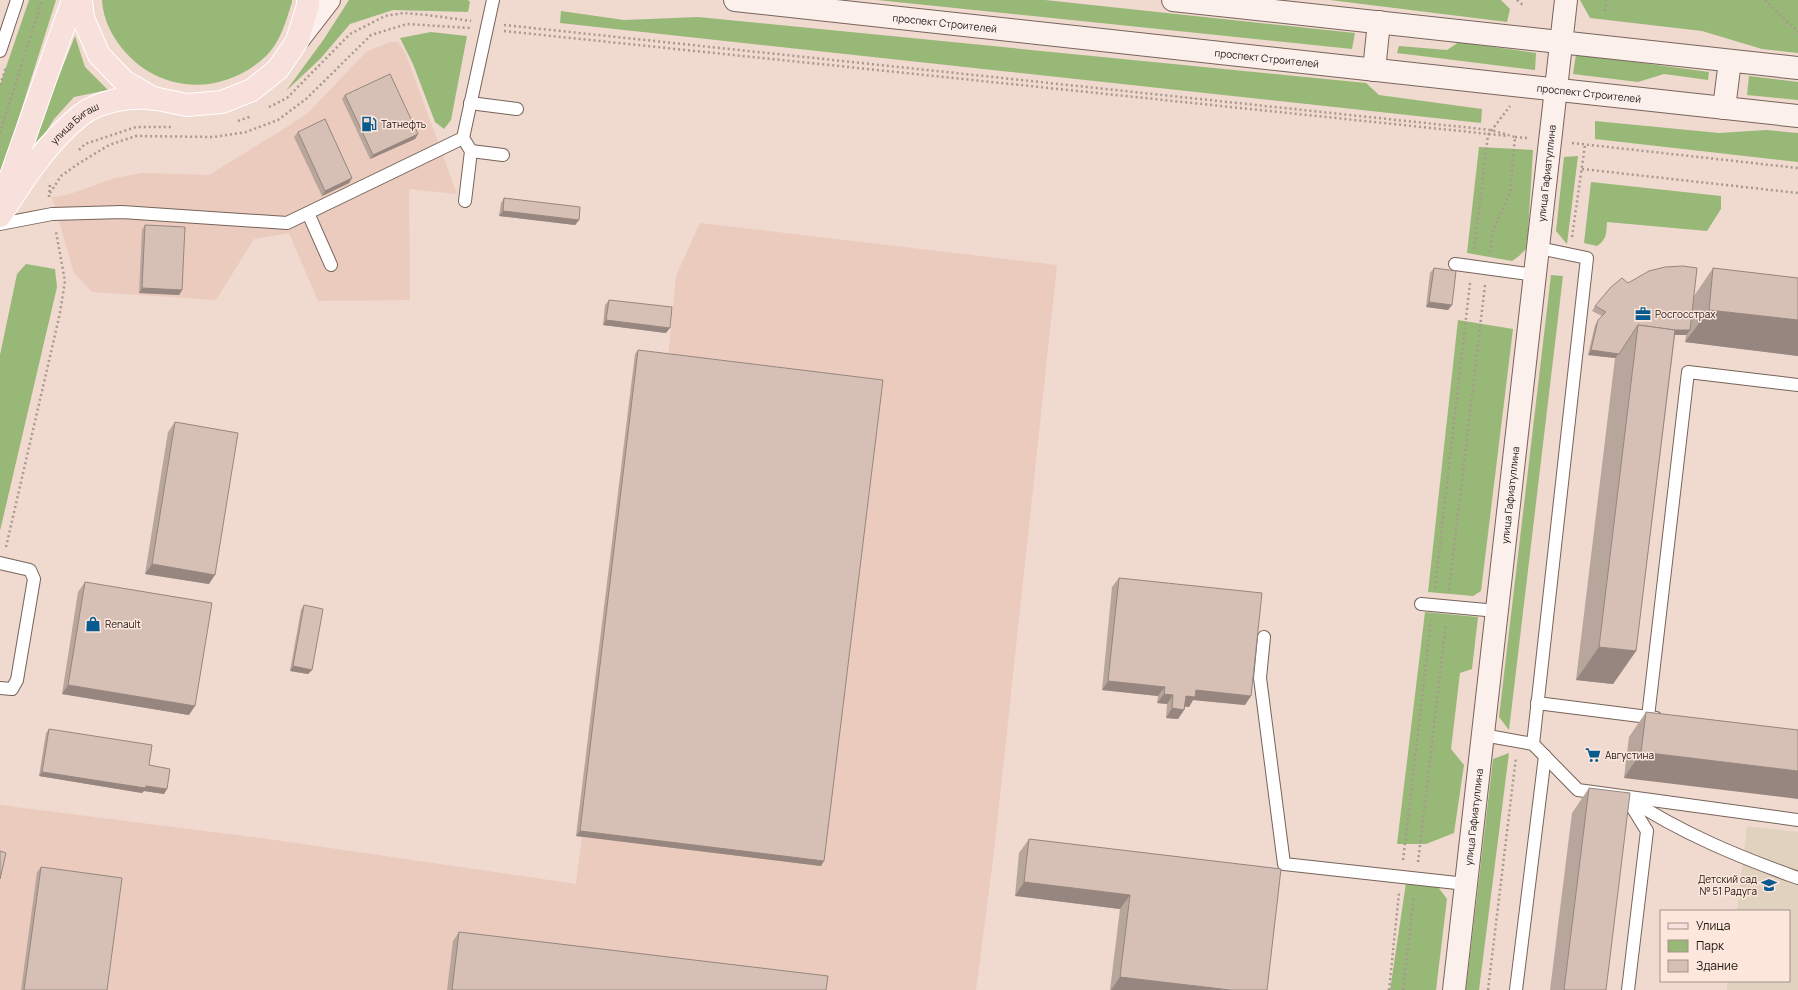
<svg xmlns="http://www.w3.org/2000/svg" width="1798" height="990" font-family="Manrope,sans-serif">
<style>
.built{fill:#eacbbd}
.education{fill:#e0d2bf}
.green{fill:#98b878}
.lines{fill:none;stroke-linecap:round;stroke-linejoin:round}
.lane-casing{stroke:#77635a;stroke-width:14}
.secondary-casing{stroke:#77635a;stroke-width:24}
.primary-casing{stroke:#fff;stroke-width:24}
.path{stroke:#a9988f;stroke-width:2.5;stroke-dasharray:2 3;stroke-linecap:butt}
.lane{stroke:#fff;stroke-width:12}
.secondary{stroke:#fcf0ed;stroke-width:22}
.primary{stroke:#f8e0dc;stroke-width:22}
.wall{fill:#b8a59c}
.shaded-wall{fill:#96867f}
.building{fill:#d6c0b5;stroke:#96867f}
.labels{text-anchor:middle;stroke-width:3;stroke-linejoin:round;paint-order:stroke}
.street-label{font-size:10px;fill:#1c1511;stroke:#fde6db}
.poi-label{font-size:10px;fill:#1c1511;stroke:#fde6db;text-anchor:start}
</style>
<rect width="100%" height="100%" fill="#f0d9ce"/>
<g class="built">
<polygon points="390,42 398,42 405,52 457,194 409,189 410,300 318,301 289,233 254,239 216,300 92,292 74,273 52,197 67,195 115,178 142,173 209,175 279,132 308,113 366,52"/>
<polygon points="700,223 1057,265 994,852 976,990 0,990 0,805 268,839 576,884 582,837 576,836 635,354 668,358 676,276"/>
</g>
<polygon class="education" points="1747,826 1798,832 1798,990 1727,990 1728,981 1789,981 1789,911 1737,911"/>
<g class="green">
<polygon points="29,0 56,0 0,177 0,85"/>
<path d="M102,0H292V2C286,21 281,41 266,56C226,94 165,95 127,54C113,39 103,20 102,0Z"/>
<polygon points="349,0 468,0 470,2 468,12 393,10 350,24 321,58 286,91 324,39"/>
<polygon points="877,0 1045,0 1355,33 1352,49"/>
<polygon points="1330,0 1501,0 1510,9 1507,22"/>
<polygon points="1580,0 1798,0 1798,53 1762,49 1702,31 1590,18"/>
<polygon points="561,11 624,20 698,17 1366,83 1379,95 1482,109 1481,123 560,23"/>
<polygon points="431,32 467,36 451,120 444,129 435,122 413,64 400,38"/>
<polygon points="75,36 85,67 108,90 74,97 54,119 46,132 30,148"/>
<polygon points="1459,42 1536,53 1535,70 1397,53 1399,46 1447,50"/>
<polygon points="1576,54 1709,72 1708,80 1664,74 1638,82 1573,74"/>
<polygon points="1749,76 1798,82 1798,100 1747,95"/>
<polygon points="1595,121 1719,133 1766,130 1798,133 1798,162 1595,139"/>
<polygon points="1479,147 1533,150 1528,232 1526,249 1519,256 1512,261 1467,253"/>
<polygon points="1578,156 1567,244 1556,231 1564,157"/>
<path d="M1591,182L1721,196V209L1707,231L1607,222C1606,234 1607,239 1597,246L1584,243Z"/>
<polygon points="26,264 55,269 57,287 0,531 0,355 17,274"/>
<polygon points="1551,275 1563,276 1509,730 1499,717"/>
<polygon points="1458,320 1513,329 1481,591 1473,596 1428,592"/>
<polygon points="1425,612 1478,617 1472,669 1460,673 1451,749 1464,765 1454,833 1426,844 1397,844"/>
<polygon points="1509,753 1479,990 1466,990 1493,759"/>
<polygon points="1406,883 1438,887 1447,899 1436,990 1390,990"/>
</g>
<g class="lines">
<defs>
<g id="lane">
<polyline points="0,51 17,0"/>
<polyline points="470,103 517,109"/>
<polyline points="471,151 503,155"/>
<polyline points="465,201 471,151 463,138 493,0"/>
<polyline points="308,213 331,265"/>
<polyline points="0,224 52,214 122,212 287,223 463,138"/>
<polyline points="1455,264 1535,275"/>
<polyline points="0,563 30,570 34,579 17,680 12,689 0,688"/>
<polyline points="1421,604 1497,611"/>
<polyline points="1264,637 1260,678 1284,864 1466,884"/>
<polyline points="1537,703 1656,718"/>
<polyline points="1648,717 1688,372 1798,385"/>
<polyline points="1483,735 1533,744 1578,790 1798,820"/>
<polyline points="1533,744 1587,258 1539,248"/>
<polyline points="1626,797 1647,831 1628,990"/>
<path d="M1628,798C1681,833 1739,857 1798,878"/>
<polyline points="1516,990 1545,756"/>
</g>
<g id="secondary">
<path id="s1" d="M735,0L1798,116"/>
<polyline points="1173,0 1798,68"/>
<polyline points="298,40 329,0"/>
<polyline points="1374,70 1379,22"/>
<polyline points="1724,108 1730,61"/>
<path id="s2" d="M1454,990L1566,0"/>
</g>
<g id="primary">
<polyline points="81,0 83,18 99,55 124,81 153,98 187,105 222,102 252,90 278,69 297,41 308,5 308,0"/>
<polyline points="5,193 73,0"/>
<path id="s3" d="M0,216C23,180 47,142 81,115C98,101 133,95 154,99"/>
</g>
</defs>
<use href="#lane" class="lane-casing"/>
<use href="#secondary" class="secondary-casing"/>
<use href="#primary" class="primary-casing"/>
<g class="path">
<polyline points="1517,0 1524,6"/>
<polyline points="1765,0 1798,32"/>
<polyline points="1605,11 1606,0"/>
<polyline points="504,25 1491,130 1515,137 1510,194 1493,230 1490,253"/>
<polyline points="504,31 1508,136"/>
<polyline points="0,85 6,67"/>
<polyline points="269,107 287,98 350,34 385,16 403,13 427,15 471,21"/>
<polyline points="238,121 252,116"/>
<polyline points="0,133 42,0"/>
<polyline points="1515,137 1528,138"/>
<polyline points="1572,143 1798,168"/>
<polyline points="79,150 85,144 136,127 173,127"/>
<polyline points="1582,169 1798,193"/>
<polyline points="50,193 61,176 78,164 109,145 136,136 214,137 246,132 278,120 306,99 371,35 407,24 470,28"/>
<polyline points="49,197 50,183"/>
<polyline points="1572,237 1585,145"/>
<polyline points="1474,249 1488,135 1510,106"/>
<polyline points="6,547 60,313 65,281 56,232"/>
<polyline points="1435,588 1470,283"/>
<polyline points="1449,590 1485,285"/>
<polyline points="1403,860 1431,621"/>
<polyline points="1418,862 1446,623"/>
<polyline points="1389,990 1399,893"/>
<polyline points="1403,990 1414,895"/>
<polyline points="1488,990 1516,757"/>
</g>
<use href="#lane" class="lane"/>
<use href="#secondary" class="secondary"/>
<use href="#primary" class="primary"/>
</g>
<g class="wall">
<polygon points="345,95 418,134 415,139 370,159 342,99"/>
<polygon points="298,132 352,178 349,183 322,196 294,137"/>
<polygon points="504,198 579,220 575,225 499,216 501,203"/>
<polygon points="145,225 182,290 179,295 139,293 142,230"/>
<polygon points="1434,268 1452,305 1448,310 1426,307 1430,273"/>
<polygon points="1713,268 1798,278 1798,356 1685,342 1686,335 1675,335 1636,651 1613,684 1576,680 1615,358 1588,355 1595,325 1602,316 1592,311 1595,306 1628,283 1694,296"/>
<polygon points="609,300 666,333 603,325 605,305"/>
<polygon points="638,350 821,866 576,836 635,354"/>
<polygon points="175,422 209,584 145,574 168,432"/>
<polygon points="1119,578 1245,705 1193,700 1189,707 1185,706 1184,710 1178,719 1166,718 1167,704 1157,703 1158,696 1102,690 1112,587"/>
<polygon points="85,582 189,715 62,694 78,592"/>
<polygon points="304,605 312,670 308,674 290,671 301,610"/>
<polygon points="1646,712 1798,730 1624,778 1629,737"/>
<polygon points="49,729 149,765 167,789 164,794 144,791 142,793 39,776 46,733"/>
<polygon points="1589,788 1606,990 1550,990 1572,813"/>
<polygon points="1029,839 1281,869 1267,990 1110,990 1120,909 1015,896 1019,853"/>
<polygon points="41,867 107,990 21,990 37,872"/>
<polygon points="459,932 826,990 447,990 453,941"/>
</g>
<g class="shaded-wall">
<polygon points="418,134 415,139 370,159 373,155"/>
<polygon points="352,178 349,183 322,196 325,191"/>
<polygon points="503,211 579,220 575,225 499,216"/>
<polygon points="142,288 182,290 179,295 139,293"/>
<polygon points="1429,302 1452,305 1448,310 1426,307"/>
<polygon points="1709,310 1798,320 1798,356 1685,342"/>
<polygon points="606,320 670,328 666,333 603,325"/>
<polygon points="1674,330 1690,330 1686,335 1671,335"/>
<polygon points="1591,350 1619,354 1615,358 1588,355"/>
<polygon points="152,564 215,575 209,584 145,574"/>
<polygon points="1599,647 1636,651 1613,684 1576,680"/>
<polygon points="293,666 312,670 308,674 290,671"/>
<polygon points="1108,681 1165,687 1158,696 1102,690"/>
<polygon points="68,685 195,706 189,715 62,694"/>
<polygon points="1196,690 1251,696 1245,705 1193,700 1189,707 1179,706 1186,696"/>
<polygon points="1164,694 1173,695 1167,704 1157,703"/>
<polygon points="1172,708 1184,710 1178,719 1166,718"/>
<polygon points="1641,752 1798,771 1798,799 1624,778"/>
<polygon points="42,772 146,786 167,789 164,794 144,791 142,793 39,776"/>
<polygon points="580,831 824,861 821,866 576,836"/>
<polygon points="1024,882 1130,895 1120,909 1015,896"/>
<polygon points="1120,977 1230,990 1111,990"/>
</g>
<g class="building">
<polygon points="390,74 418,134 373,155 345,95"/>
<polygon points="325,119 352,178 325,191 298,132"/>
<polygon points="504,198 580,207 579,220 503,211"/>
<polygon points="145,225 185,227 182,290 142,288"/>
<polygon points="1683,266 1697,268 1690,330 1675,330 1638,325 1619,354 1591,350 1598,320 1606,312 1595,306 1611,287 1622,278 1628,283 1649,271 1665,267"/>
<polygon points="1434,268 1456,271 1452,305 1429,302"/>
<polygon points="1713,268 1798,278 1798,320 1709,310"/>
<polygon points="609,300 672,307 670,328 606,320"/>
<polygon points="1638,325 1675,330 1636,651 1599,647"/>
<polygon points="638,350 883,380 824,861 580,831"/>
<polygon points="175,422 238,433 215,575 152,564"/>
<polygon points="1119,578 1262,593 1251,696 1196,690 1195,697 1186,696 1184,710 1172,708 1173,695 1164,694 1165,687 1108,681"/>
<polygon points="85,582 212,603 195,706 68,685"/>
<polygon points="304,605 323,609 312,670 293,666"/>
<polygon points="1646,712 1798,730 1798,771 1641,752"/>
<polygon points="49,729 152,745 149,765 170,769 167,789 146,786 145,788 42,772"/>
<polygon points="1589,788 1630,793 1606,990 1564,990"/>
<polygon points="1029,839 1281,869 1267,990 1230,990 1120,977 1130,895 1024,882"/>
<polygon points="0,851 6,853 0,879"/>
<polygon points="41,867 122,878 107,990 24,990"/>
<polygon points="459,932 828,976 826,990 452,990"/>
</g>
<defs>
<symbol id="fuel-bare" viewBox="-9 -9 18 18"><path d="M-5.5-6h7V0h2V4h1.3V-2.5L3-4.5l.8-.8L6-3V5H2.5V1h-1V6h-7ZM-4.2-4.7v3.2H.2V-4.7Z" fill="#085b8e" stroke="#fde6db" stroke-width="2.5" paint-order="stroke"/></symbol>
<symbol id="office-bare" viewBox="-9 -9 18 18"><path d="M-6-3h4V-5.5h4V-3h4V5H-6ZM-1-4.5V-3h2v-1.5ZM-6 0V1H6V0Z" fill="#085b8e" stroke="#fde6db" stroke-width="2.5" paint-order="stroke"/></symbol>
<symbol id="shop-bare" viewBox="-9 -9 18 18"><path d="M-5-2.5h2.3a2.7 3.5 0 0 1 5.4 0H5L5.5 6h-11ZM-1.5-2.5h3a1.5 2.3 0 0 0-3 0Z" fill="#085b8e" stroke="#fde6db" stroke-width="2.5" paint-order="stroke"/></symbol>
<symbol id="supermarket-bare" viewBox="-9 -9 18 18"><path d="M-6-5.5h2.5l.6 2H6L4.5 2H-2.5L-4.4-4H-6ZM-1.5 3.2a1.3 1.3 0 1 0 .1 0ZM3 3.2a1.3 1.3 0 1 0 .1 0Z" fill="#085b8e" stroke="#fde6db" stroke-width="2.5" paint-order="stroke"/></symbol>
<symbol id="school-bare" viewBox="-9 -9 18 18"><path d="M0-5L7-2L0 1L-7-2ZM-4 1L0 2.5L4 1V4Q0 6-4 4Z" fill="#085b8e" stroke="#fde6db" stroke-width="2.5" paint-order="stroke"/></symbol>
</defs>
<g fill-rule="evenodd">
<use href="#fuel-bare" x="358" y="113" width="22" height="22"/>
<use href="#office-bare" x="1632" y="303" width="22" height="22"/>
<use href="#shop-bare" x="82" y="613" width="22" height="22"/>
<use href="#supermarket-bare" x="1582" y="744" width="22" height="22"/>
<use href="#school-bare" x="1758" y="874" width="22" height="22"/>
</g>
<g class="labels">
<g class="street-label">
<text dy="4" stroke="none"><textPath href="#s1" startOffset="211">проспект Строителей</textPath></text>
<text dy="4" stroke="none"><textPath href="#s1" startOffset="535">проспект Строителей</textPath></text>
<text dy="4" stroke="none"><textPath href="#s1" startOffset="859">проспект Строителей</textPath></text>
<text dy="4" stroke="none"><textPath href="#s3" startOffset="120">улица Бигаш</textPath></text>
<text dy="4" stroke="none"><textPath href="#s2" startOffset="822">улица Гафиатуллина</textPath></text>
<text dy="4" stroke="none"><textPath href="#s2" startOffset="498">улица Гафиатуллина</textPath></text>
<text dy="4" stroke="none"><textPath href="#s2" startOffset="174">улица Гафиатуллина</textPath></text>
</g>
<g class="poi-label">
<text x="381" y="128">Татнефть</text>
<text x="1655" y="318">Росгосстрах</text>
<text x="105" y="628">Renault</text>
<text x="1605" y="759">Августина</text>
<text x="1757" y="883" text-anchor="end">Детский сад<tspan x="1757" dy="12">№ 51 Радуга</tspan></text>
</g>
</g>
<rect x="1660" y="910" width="130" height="72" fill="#fde6db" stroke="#a3928a"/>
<rect x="1668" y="923" width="20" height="6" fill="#f8e0dc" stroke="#a3928a"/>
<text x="1696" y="930" font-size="12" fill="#1c1511">Улица</text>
<rect x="1668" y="940" width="20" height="12" fill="#98b878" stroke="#a3928a"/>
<text x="1696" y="950" font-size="12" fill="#1c1511">Парк</text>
<rect x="1668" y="960" width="20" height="12" fill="#d6c0b5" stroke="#a3928a"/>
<text x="1696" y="970" font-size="12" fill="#1c1511">Здание</text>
</svg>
